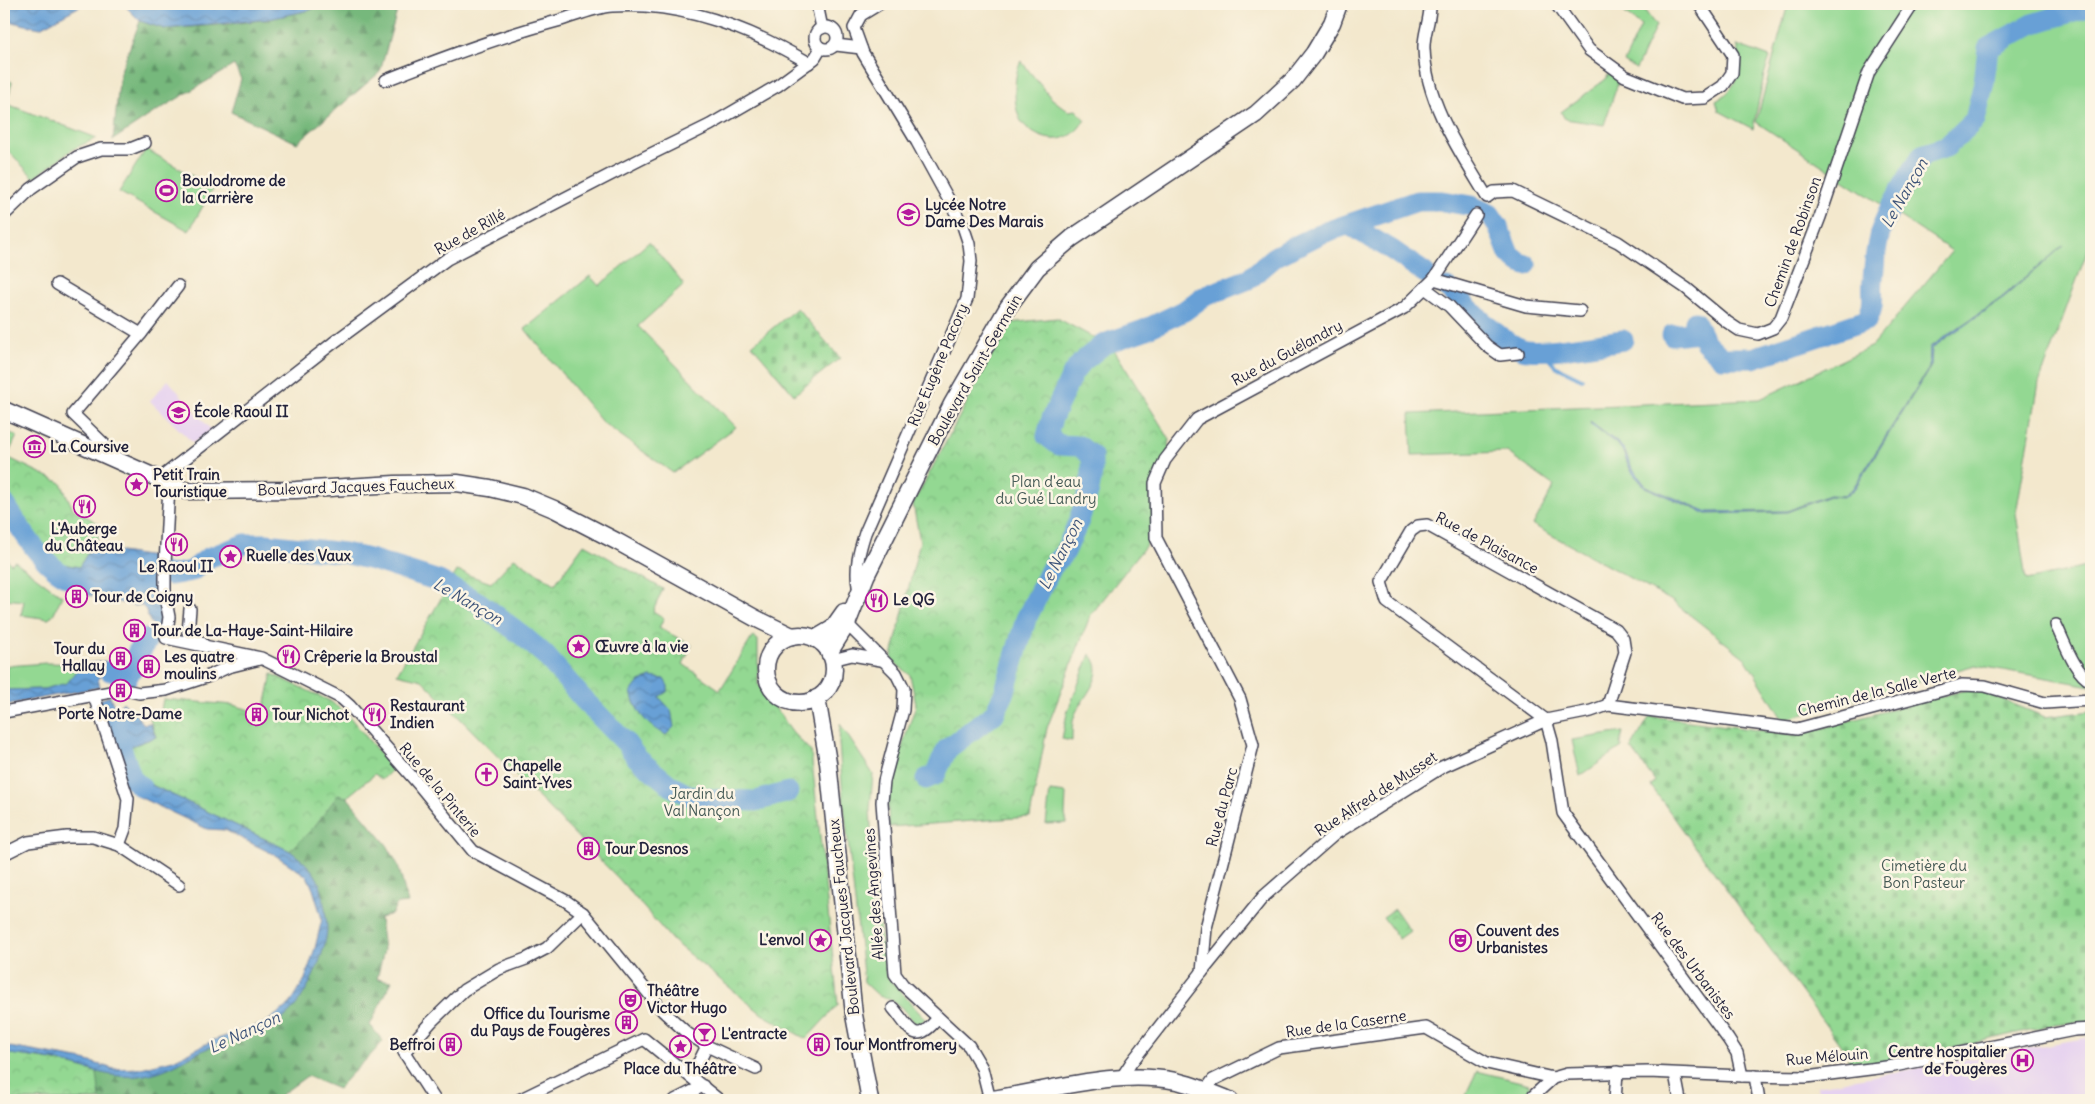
<svg xmlns="http://www.w3.org/2000/svg" width="2095" height="1104" font-family="Delius,sans-serif">
<style>
.built{fill:#e6d2f0}
.green{fill:#93d892;stroke:#5a7d66}
.forest{fill:url(#forest-firs);stroke:#4c6d5c}
.cemetery{fill:url(#cemetery-stones);stroke:#5a7d66}
.park{fill:url(#park-crowns);stroke:#5a7d66}
.water{fill:url(#water-waves);stroke:#456188}
.lines{fill:none;stroke-linecap:round;stroke-linejoin:round}
.stream{stroke:#68a0d6;stroke-width:4}
.canal{stroke:#68a0d6;stroke-width:12}
.river{stroke:#68a0d6;stroke-width:21}
.street-casing{stroke:#414051;stroke-width:14}
.secondary-casing{stroke:#414051;stroke-width:19}
.street{stroke:#fff;stroke-width:11}
.secondary{stroke:#fff;stroke-width:16}
.labels{text-anchor:middle;stroke-width:5;stroke-linejoin:round;paint-order:stroke}
.poi-label{font-size:15px;font-weight:bold;fill:#22223b;stroke:#fcf5e5;text-anchor:start}
.street-label{font-size:15px;fill:#22223b;stroke:#fcf5e5}
.park-label{font-size:15px;fill:#445955;stroke:#fcf5e5}
.water-label{font-size:16px;font-style:italic;fill:#3e5479;stroke:#fcf5e5}
</style>
<defs>
<pattern id="forest-firs" width="22" height="20" patternUnits="userSpaceOnUse" patternTransform="scale(1.25)"><rect width="22" height="20" fill="#76b87c"/><path d="M5 1l3.5 6h-7zM16 11l3.5 6h-7z" fill="#609567"/></pattern>
<pattern id="cemetery-stones" width="16" height="16" patternUnits="userSpaceOnUse" patternTransform="scale(1.25)"><rect width="16" height="16" fill="#93d892"/><path d="M2 7V4a2 2 0 0 1 4 0v3zM10 15v-3a2 2 0 0 1 4 0v3z" fill="#7eb97f"/></pattern>
<pattern id="park-crowns" width="20" height="18" patternUnits="userSpaceOnUse" patternTransform="scale(1.25)"><rect width="20" height="18" fill="#93d892"/><path d="M2 6a3 3 0 1 1 6 0M12 15a3 3 0 1 1 6 0" fill="none" stroke="#7eb97f"/></pattern>
<pattern id="water-waves" width="16" height="10" patternUnits="userSpaceOnUse" patternTransform="scale(1.25)"><rect width="16" height="10" fill="#68a0d6"/><path d="M0 5q4-4 8 0t8 0" fill="none" stroke="#5582af"/></pattern>
</defs>
<rect width="100%" height="100%" fill="#fcf5e5"/>
<filter id="ink" filterUnits="userSpaceOnUse"><feTurbulence type="fractalNoise" baseFrequency=".02" numOctaves="2"/><feDisplacementMap in="SourceGraphic" scale="10" xChannelSelector="R" yChannelSelector="G"/><feConvolveMatrix kernelMatrix="1 2 1 2 8 2 1 2 1" color-interpolation-filters="sRGB"/></filter>
<filter id="wash" filterUnits="userSpaceOnUse"><feTurbulence type="fractalNoise" baseFrequency=".0096" numOctaves="4" result="noise"/><feDisplacementMap in="SourceGraphic" scale="20" xChannelSelector="R" yChannelSelector="G"/><feGaussianBlur stdDeviation="1.12" result="paint"/><feColorMatrix in="noise" values="0 0 0 0 0 0 0 0 0 0 0 0 0 0 0 0 0 1.4 0 .05"/><feComposite in="paint" operator="in"/></filter>
<g filter="url(#wash)">
<rect width="100%" height="100%" fill="#f3e8cd"/>
<g class="built">
<polygon points="168,380 211,430 193,443 150,401"/>
<polygon points="2091,1037 2091,1100 1819,1100 1817,1086"/>
</g>
<g class="green">
<polygon points="1614,4 1640,4 1656,26 1636,69 1624,62 1641,26"/>
<polygon points="1788,4 2091,4 2091,241 2039,383 2016,513 2026,580 2091,566 2091,686 1975,665 1783,720 1745,658 1672,601 1533,525 1554,486 1507,452 1412,455 1410,414 1760,399 1872,346 1952,251 1756,122"/>
<path d="M1737,45L1770,57L1764,75L1753,129L1719,111L1716,101C1738,89 1743,68 1737,45Z"/>
<path d="M1021,61L1051,98L1068,111L1076,110L1085,120C1080,126 1076,133 1069,136C1052,144 1032,136 1021,121C1013,108 1013,74 1021,61Z"/>
<polygon points="1609,73 1619,80 1604,125 1565,119 1561,112 1606,79"/>
<polygon points="4,78 12,82 7,104 97,138 73,149 34,178 4,146"/>
<polygon points="146,149 213,188 189,231 119,192"/>
<polygon points="649,242 684,285 638,326 736,427 673,473 602,422 525,329 590,276 599,286"/>
<polygon points="4,556 11,564 15,561 62,596 54,613 49,619 21,615 24,601 4,599"/>
<polygon points="135,639 149,642 134,670 130,668 124,672 109,674 108,661 124,665"/>
<path d="M1090,654C1110,675 1081,697 1074,717C1072,724 1072,733 1072,741L1062,739L1067,713Z"/>
<polygon points="46,663 83,664 68,683 44,689 4,690 4,681 7,680 6,666"/>
<polygon points="840,724 873,774 870,809 875,895 886,975 925,1019 920,1024 914,1022 901,1007 891,1000 879,996 864,982 843,797 839,743"/>
<polygon points="1623,732 1620,744 1622,747 1580,776 1572,740"/>
<polygon points="1050,791 1066,793 1065,815 1067,823 1046,824"/>
<polygon points="1477,1071 1529,1084 1532,1088 1517,1100 1463,1100"/>
</g>
<g class="forest">
<polygon points="323,4 399,4 380,72 297,143 231,112 241,79 234,65 150,115 113,140 120,73 140,21 165,29 230,24 269,19 310,10"/>
<path d="M338,794L347,797L387,845L398,865L408,903L397,904L392,914L380,918L384,950L377,979L392,981L370,1025L383,1041C369,1059 352,1071 338,1089L307,1076L274,1100H4V1066L30,1057L114,1072H143L277,1020L286,1012L307,984L325,931L316,882L290,851L314,827Z"/>
</g>
<g class="cemetery">
<polygon points="797,308 840,358 794,395 752,345"/>
<polygon points="1965,690 1979,690 2045,717 2091,711 2091,1021 2047,1026 1891,1062 1848,1063 1849,1057 1651,786 1655,781 1631,748 1650,716 1796,735"/>
</g>
<g class="park">
<polygon points="1057,318 1113,348 1170,440 1150,540 1090,616 1047,728 1030,817 889,827 887,791 916,705 910,675 891,660 920,541 913,504 1009,323"/>
<polygon points="4,430 17,436 7,457 61,483 73,509 101,525 95,548 89,551 79,567 56,563 51,565 37,554 4,503"/>
<polygon points="584,544 663,589 653,611 664,618 659,628 692,645 683,664 720,690 753,636 758,640 758,684 792,731 811,752 838,1005 806,1039 762,1014 673,941 619,879 422,680 397,674 457,571 491,583 514,558 555,584"/>
<path d="M272,674L330,701L348,715L393,769L382,780L375,774L347,797L338,795L314,827L290,851L139,779L121,750L156,737L150,719L161,710L163,699L233,705L250,710L249,713L252,718L258,720C266,713 269,685 272,674Z"/>
<polygon points="1395,909 1410,931 1399,939 1383,917"/>
<polygon points="4,1053 52,1060 97,1072 100,1100 4,1100"/>
</g>
<g class="water">
<polygon points="4,4 84,4 40,28 7,21 4,18"/>
<polygon points="123,4 323,4 310,10 269,19 165,29 140,21"/>
<polygon points="2064,245 2003,298 1932,348 1931,366 1855,488 1845,497 1829,496 1787,512 1707,514 1645,487 1631,471 1622,450 1618,445 1591,425 1590,422 1618,443 1624,449 1632,468 1646,486 1708,512 1787,511 1829,495 1844,496 1853,488 1929,368 1930,347 2000,299"/>
<path d="M95,548L160,558L159,607L165,617L163,632C154,631 147,618 146,610L141,605L135,606L87,595L78,587L71,589L61,583L46,567L56,563L79,567L89,551Z"/>
<polygon points="105,661 105,673 101,674 98,679 100,687 4,705 4,690 44,689 67,683 83,664"/>
<path d="M650,677L664,679L668,686V691L659,697L671,710L674,727L666,735C648,727 635,711 631,692L638,683Z"/>
<polygon points="110,696 113,704 119,706 123,702 144,724 150,723 156,737 115,752 99,700"/>
<path d="M128,763L139,779L290,851C302,860 315,870 320,885C323,894 327,919 327,930C325,956 305,1000 285,1017C263,1036 233,1037 208,1048C183,1059 167,1073 138,1076C109,1079 81,1066 53,1060C37,1057 20,1056 4,1053V1046L84,1060L114,1069L141,1068L173,1060L214,1040L265,1023L290,1004L305,979L315,948L322,919L313,889L307,876L275,855L225,830L207,829L137,796L128,787L120,766Z"/>
</g>
<g class="lines">
<polyline class="stream" points="1542,351 1555,366 1582,379"/>
<polyline class="canal" points="131,680 152,640"/>
<g class="river">
<polyline points="1349,225 1392,250 1425,273"/>
<path d="M1447,288C1468,306 1497,340 1522,349C1542,355 1600,343 1623,340"/>
<path d="M1695,322L1705,342L1722,358H1753L1867,320C1876,303 1871,296 1873,279C1874,266 1876,250 1879,237C1886,210 1908,179 1922,155L1946,147L1975,120L1984,82L1988,48L2032,24L2091,6"/>
<polyline points="1672,335 1699,332"/>
<path d="M4,503C24,533 41,566 75,581"/>
<polyline points="144,573 151,570 171,575 192,571 208,558 245,544 266,544 344,553 373,560 439,581 478,602 523,636 545,655 583,699 626,743 637,758 671,786 690,796 720,800 756,801 788,792"/>
<path d="M110,671C133,670 135,657 144,639"/>
<polyline points="112,722 132,779 141,787"/>
<polyline points="926,779 935,775 947,749 994,714 1004,694 1026,619 1053,565 1065,552 1078,523 1089,490 1092,473 1092,456 1079,446 1059,445 1047,436 1052,418 1073,373 1083,361 1104,344 1144,330 1184,311 1203,297 1249,279 1276,256 1320,234 1417,201 1443,201 1472,206 1490,214 1498,226 1509,254 1520,263 1526,265"/>
</g>
</g>
</g>
<g filter="url(#ink)">
<g class="lines">
<defs>
<g id="street">
<polyline points="817,4 822,28"/>
<path d="M1430,4C1431,19 1423,34 1424,49C1426,103 1460,152 1487,197L1494,192L1513,191L1618,242L1686,288L1727,322L1739,330L1758,334L1773,328L1781,318L1820,217L1869,72L1913,4"/>
<polyline points="1556,4 1589,50 1625,76 1682,99 1705,98 1723,86 1732,73 1733,55 1699,4"/>
<circle cx="826" cy="38" r="11"/>
<polyline points="836,45 861,48"/>
<path d="M386,80C444,57 501,36 561,20C577,15 596,7 612,6C681,1 751,29 809,63"/>
<polyline points="4,215 31,189 77,157 101,149 130,149 145,143"/>
<polyline points="1434,279 1526,306 1580,311"/>
<polyline points="57,284 141,334"/>
<polyline points="1425,288 1449,306 1487,346 1500,355 1518,353"/>
<polyline points="108,457 104,444 73,414 141,334 178,286"/>
<polyline points="158,480 333,343 447,259 639,160 710,125 777,86 815,58 821,48"/>
<polyline points="169,485 165,565 165,596 169,617 166,638 261,658 341,698 350,706 420,786 473,851 566,901 583,913 663,1011 687,1033 707,1046 756,1069"/>
<path d="M858,586C855,567 859,552 865,533L967,299L971,261L969,244L963,226L917,142L863,53L854,28L861,15L879,4"/>
<polyline points="190,609 188,633 203,644"/>
<polyline points="847,624 896,673 904,689 903,710 884,781 882,802 895,974 903,985 969,1046 982,1068 990,1100"/>
<path d="M2056,625C2064,641 2075,674 2091,681"/>
<polyline points="832,660 852,655 881,660"/>
<polyline points="125,690 139,693 166,690 209,676 228,667 260,659"/>
<polyline points="94,696 128,799 125,829 119,845"/>
<polyline points="4,712 116,691"/>
<polyline points="4,854 28,842 67,837 93,837 119,845 179,885"/>
<polyline points="1202,972 1263,897 1335,834 1442,767 1546,720 1591,711 1608,705 1797,729 1962,685 1985,686 2045,703 2091,700"/>
<path d="M893,1008C911,1029 914,1047 938,1018"/>
<polyline points="688,1074 699,1062 707,1046"/>
<polyline points="1675,1074 1680,1100"/>
<polyline points="1742,1076 1806,1077 1894,1066 2074,1030 2091,1029"/>
<polyline points="1755,1076 1759,1100"/>
<polyline points="1122,1077 1131,1063 1202,972 1206,928 1253,745 1240,699 1156,538 1155,483 1165,460 1197,419 1404,308 1434,279 1476,215"/>
<polyline points="1206,1090 1213,1080 1279,1048 1426,1028 1487,1063 1553,1078"/>
<polyline points="435,1100 404,1052 431,1022 464,990 499,969 526,959 547,948 583,913"/>
<polyline points="519,1100 644,1039 719,1100"/>
<polyline points="675,1100 703,1086"/>
<polyline points="1529,1100 1553,1078 1567,1074 1648,1072 1742,1076 1737,1053 1728,1039 1563,813 1552,741 1546,720 1387,602 1381,582 1411,531 1418,526 1427,525 1616,630 1623,639 1625,652 1608,705"/>
<polyline points="1615,1100 1617,1072"/>
</g>
<g id="secondary">
<polyline points="4,410 186,491 296,490 395,484 457,483 490,488 523,496 554,509 618,542 755,618 792,636"/>
<circle cx="800" cy="669" r="34"/>
<polyline points="815,639 832,629 844,612"/>
<polyline points="829,653 847,624 866,576 952,404 1008,307 1037,268 1072,238 1256,114 1293,80 1314,53 1332,23 1339,4"/>
<polyline points="817,698 828,762 854,1015 870,1100"/>
<path d="M987,1100C1049,1091 1114,1069 1176,1081C1195,1085 1212,1093 1230,1100"/>
</g>
</defs>
<use href="#street" class="street-casing"/>
<use href="#secondary" class="secondary-casing"/>
<use href="#street" class="street"/>
<use href="#secondary" class="secondary"/>
</g>
</g>
<defs>
<symbol id="stadium-ring" viewBox="-11 -11 22 22"><circle r="9.5" fill="#fcf5e5" stroke="#b5179e" stroke-width="1.5"/><path d="M0-5a6.5 5 0 1 0 0 10a6.5 5 0 1 0 0-10ZM-3.5-1.8h7v3.6h-7Z" fill="#b5179e"/></symbol>
<symbol id="school-ring" viewBox="-11 -11 22 22"><circle r="9.5" fill="#fcf5e5" stroke="#b5179e" stroke-width="1.5"/><path d="M0-5L7-2L0 1L-7-2ZM-4 1L0 2.5L4 1V4Q0 6-4 4Z" fill="#b5179e"/></symbol>
<symbol id="museum-ring" viewBox="-11 -11 22 22"><circle r="9.5" fill="#fcf5e5" stroke="#b5179e" stroke-width="1.5"/><path d="M0-6L6-3V-2H-6V-3ZM-5-1h2V3h-2ZM-1-1h2V3h-2ZM3-1h2V3H3ZM-6 4H6V6H-6Z" fill="#b5179e"/></symbol>
<symbol id="sight-ring" viewBox="-11 -11 22 22"><circle r="9.5" fill="#fcf5e5" stroke="#b5179e" stroke-width="1.5"/><path d="M0-6L1.8-2.2L6-1.7L2.9 1.2L3.7 5.4L0 3.3L-3.7 5.4L-2.9 1.2L-6-1.7L-1.8-2.2Z" fill="#b5179e"/></symbol>
<symbol id="restaurant-ring" viewBox="-11 -11 22 22"><circle r="9.5" fill="#fcf5e5" stroke="#b5179e" stroke-width="1.5"/><path d="M-5-6h1v4h1v-4h1v4h1v-4h1v5L-1.5 .5V6h-2V.5L-5-1ZM5-6V6H3V1.5H1.5Q1.5-4 5-6Z" fill="#b5179e"/></symbol>
<symbol id="building-ring" viewBox="-11 -11 22 22"><circle r="9.5" fill="#fcf5e5" stroke="#b5179e" stroke-width="1.5"/><path d="M-4-6H4V6H1V3H-1V6H-4ZM-2.5-4.3h1.7v1.8h-1.7ZM.8-4.3h1.7v1.8H.8ZM-2.5-1h1.7V.8h-1.7ZM.8-1h1.7V.8H.8Z" fill="#b5179e"/></symbol>
<symbol id="church-ring" viewBox="-11 -11 22 22"><circle r="9.5" fill="#fcf5e5" stroke="#b5179e" stroke-width="1.5"/><path d="M-1.2-6h2.4v3.5h3.3v2.4h-3.3V6h-2.4V-.1h-3.3v-2.4h3.3Z" fill="#b5179e"/></symbol>
<symbol id="theatre-ring" viewBox="-11 -11 22 22"><circle r="9.5" fill="#fcf5e5" stroke="#b5179e" stroke-width="1.5"/><path d="M-5-5.5Q0-4 5-5.5V0Q5 5 0 6Q-5 5-5 0ZM-3.3-2.5H-1v1.5H-3.3ZM1-2.5H3.3v1.5H1ZM-2.8 1Q0 5.5 2.8 1Z" fill="#b5179e"/></symbol>
<symbol id="bar-ring" viewBox="-11 -11 22 22"><circle r="9.5" fill="#fcf5e5" stroke="#b5179e" stroke-width="1.5"/><path d="M-6-5H6L.8 .8V4.5H3.5V6h-7V4.5H-.8V.8Z" fill="#b5179e"/></symbol>
<symbol id="hospital-ring" viewBox="-11 -11 22 22"><circle r="9.5" fill="#fcf5e5" stroke="#b5179e" stroke-width="1.5"/><path d="M-5-5h3v3.5h4V-5h3V5h-3V1.5h-4V5h-3Z" fill="#b5179e"/></symbol>
</defs>
<g fill-rule="evenodd">
<use href="#stadium-ring" x="154" y="178" width="25" height="25"/>
<use href="#school-ring" x="896" y="202" width="25" height="25"/>
<use href="#school-ring" x="166" y="400" width="25" height="25"/>
<use href="#museum-ring" x="22" y="434" width="25" height="25"/>
<use href="#sight-ring" x="124" y="472" width="25" height="25"/>
<use href="#restaurant-ring" x="72" y="494" width="25" height="25"/>
<use href="#restaurant-ring" x="164" y="532" width="25" height="25"/>
<use href="#sight-ring" x="218" y="544" width="25" height="25"/>
<use href="#building-ring" x="64" y="584" width="25" height="25"/>
<use href="#restaurant-ring" x="864" y="588" width="25" height="25"/>
<use href="#building-ring" x="122" y="618" width="25" height="25"/>
<use href="#sight-ring" x="566" y="634" width="25" height="25"/>
<use href="#restaurant-ring" x="276" y="644" width="25" height="25"/>
<use href="#building-ring" x="108" y="646" width="25" height="25"/>
<use href="#building-ring" x="136" y="654" width="25" height="25"/>
<use href="#building-ring" x="108" y="678" width="25" height="25"/>
<use href="#building-ring" x="244" y="702" width="25" height="25"/>
<use href="#restaurant-ring" x="362" y="702" width="25" height="25"/>
<use href="#church-ring" x="474" y="762" width="25" height="25"/>
<use href="#building-ring" x="576" y="836" width="25" height="25"/>
<use href="#sight-ring" x="808" y="928" width="25" height="25"/>
<use href="#theatre-ring" x="1448" y="928" width="25" height="25"/>
<use href="#theatre-ring" x="618" y="988" width="25" height="25"/>
<use href="#building-ring" x="614" y="1010" width="25" height="25"/>
<use href="#bar-ring" x="692" y="1022" width="25" height="25"/>
<use href="#building-ring" x="438" y="1032" width="25" height="25"/>
<use href="#building-ring" x="806" y="1032" width="25" height="25"/>
<use href="#sight-ring" x="668" y="1034" width="25" height="25"/>
<use href="#hospital-ring" x="2010" y="1048" width="25" height="25"/>
</g>
<g class="labels">
<g class="poi-label">
<text x="182" y="186">Boulodrome de<tspan x="182" dy="17">la Carrière</tspan></text>
<text x="925" y="210">Lycée Notre<tspan x="925" dy="17">Dame Des Marais</tspan></text>
<text x="194" y="417">École Raoul II</text>
<text x="50" y="452">La Coursive</text>
<text x="153" y="480">Petit Train<tspan x="153" dy="17">Touristique</tspan></text>
<text x="84" y="534" text-anchor="middle">L'Auberge<tspan x="84" dy="17">du Château</tspan></text>
<text x="246" y="561">Ruelle des Vaux</text>
<text x="176" y="572" text-anchor="middle">Le Raoul II</text>
<text x="92" y="602">Tour de Coigny</text>
<text x="893" y="605">Le QG</text>
<text x="151" y="636">Tour de La-Haye-Saint-Hilaire</text>
<text x="595" y="652">Œuvre à la vie</text>
<text x="105" y="654" text-anchor="end">Tour du<tspan x="105" dy="17">Hallay</tspan></text>
<text x="164" y="662">Les quatre<tspan x="164" dy="17">moulins</tspan></text>
<text x="304" y="662">Crêperie la Broustal</text>
<text x="390" y="711">Restaurant<tspan x="390" dy="17">Indien</tspan></text>
<text x="120" y="719" text-anchor="middle">Porte Notre-Dame</text>
<text x="272" y="720">Tour Nichot</text>
<text x="503" y="771">Chapelle<tspan x="503" dy="17">Saint-Yves</tspan></text>
<text x="605" y="854">Tour Desnos</text>
<text x="1476" y="936">Couvent des<tspan x="1476" dy="17">Urbanistes</tspan></text>
<text x="804" y="945" text-anchor="end">L'envol</text>
<text x="647" y="996">Théâtre<tspan x="647" dy="17">Victor Hugo</tspan></text>
<text x="610" y="1019" text-anchor="end">Office du Tourisme<tspan x="610" dy="17">du Pays de Fougères</tspan></text>
<text x="721" y="1039">L'entracte</text>
<text x="435" y="1050" text-anchor="end">Beffroi</text>
<text x="834" y="1050">Tour Montfromery</text>
<text x="2007" y="1057" text-anchor="end">Centre hospitalier<tspan x="2007" dy="17">de Fougères</tspan></text>
<text x="680" y="1074" text-anchor="middle">Place du Théâtre</text>
</g>
<g class="street-label">
<text transform="translate(470 232) rotate(-29)" y="5">Rue de Rillé</text>
<text transform="translate(1793 242) rotate(-70)" y="5">Chemin de Robinson</text>
<text transform="translate(1287 353) rotate(-28)" y="5">Rue du Guélandry</text>
<text transform="translate(938 365) rotate(-67)" y="5">Rue Eugène Pacory</text>
<text transform="translate(975 370) rotate(-60)" y="5">Boulevard Saint-Germain</text>
<text transform="translate(356 487) rotate(-2)" y="5">Boulevard Jacques Faucheux</text>
<text transform="translate(1487 543) rotate(28)" y="5">Rue de Plaisance</text>
<text transform="translate(1877 692) rotate(-14)" y="5">Chemin de la Salle Verte</text>
<text transform="translate(440 790) rotate(50)" y="5">Rue de la Pinterie</text>
<text transform="translate(1376 794) rotate(-33)" y="5">Rue Alfred de Musset</text>
<text transform="translate(1222 807) rotate(-75)" y="5">Rue du Parc</text>
<text transform="translate(874 894) rotate(-94)" y="5">Allée des Angevines</text>
<text transform="translate(844 917) rotate(-96)" y="5">Boulevard Jacques Faucheux</text>
<text transform="translate(1693 966) rotate(53)" y="5">Rue des Urbanistes</text>
<text transform="translate(1346 1024) rotate(-8)" y="5">Rue de la Caserne</text>
<text transform="translate(1827 1057) rotate(-5)" y="5">Rue Mélouin</text>
</g>
<g class="park-label">
<text x="1046" y="487">Plan d'eau<tspan x="1046" dy="17">du Gué Landry</tspan></text>
<text x="702" y="799">Jardin du<tspan x="702" dy="17">Val Nançon</tspan></text>
<text x="1924" y="871">Cimetière du<tspan x="1924" dy="17">Bon Pasteur</tspan></text>
</g>
<g class="water-label">
<text transform="translate(1904 193) rotate(-60)" y="6">Le Nançon</text>
<text transform="translate(1060 554) rotate(-63)" y="6">Le Nançon</text>
<text transform="translate(468 601) rotate(30)" y="6">Le Nançon</text>
<text transform="translate(244 1032) rotate(-25)" y="6">Le Nançon</text>
</g>
</g>
<rect width="2095" height="1104" fill="none" stroke="#fcf5e5" stroke-width="20"/>
</svg>
